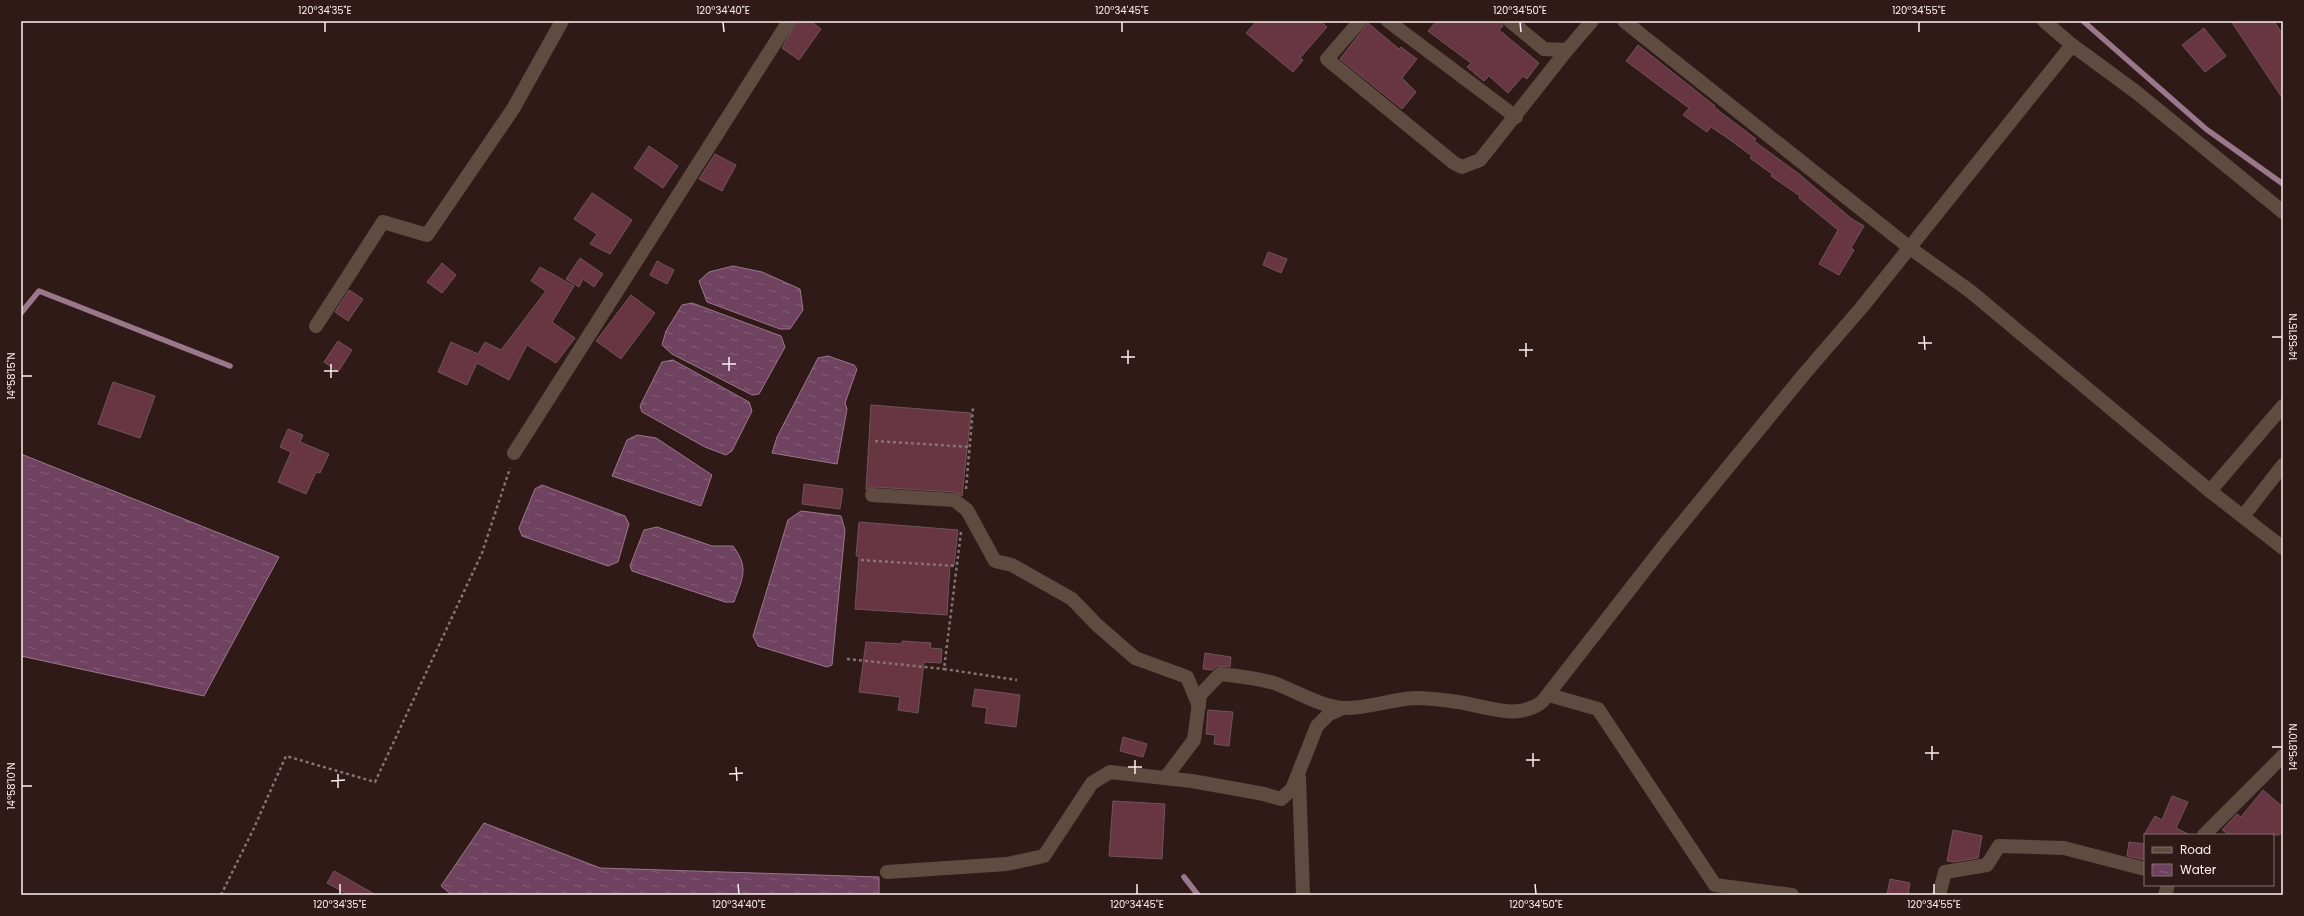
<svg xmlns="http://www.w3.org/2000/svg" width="2304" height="916" font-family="Poppins,sans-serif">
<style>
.water{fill:url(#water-ripples);stroke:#9a778b}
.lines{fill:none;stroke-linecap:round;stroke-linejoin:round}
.stream{stroke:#9a778b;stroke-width:5.5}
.building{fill:#683643;stroke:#6f545a}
.path{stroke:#867472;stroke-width:2.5;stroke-dasharray:3 3;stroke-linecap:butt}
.minor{stroke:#604b40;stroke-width:14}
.ticks{fill:none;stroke:#fdf0ee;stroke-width:1.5}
.neatline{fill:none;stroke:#fdf0ee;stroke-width:1.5}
.ticks-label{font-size:10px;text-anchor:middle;fill:#fdf0ee}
</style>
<defs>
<pattern id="water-ripples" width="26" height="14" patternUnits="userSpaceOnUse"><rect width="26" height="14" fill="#6f4360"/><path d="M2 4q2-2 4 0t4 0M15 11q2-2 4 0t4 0" fill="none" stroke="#845e77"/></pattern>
</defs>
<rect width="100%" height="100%" fill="#301a18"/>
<g class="water">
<polygon points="733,266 762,272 800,289 803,310 790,329 780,329 707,302 699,281 709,272"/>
<polygon points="692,303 781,336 785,347 759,394 752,395 672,354 662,345 666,331 682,305"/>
<polygon points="828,356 854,365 857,369 845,403 847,409 837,464 772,453 777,437 818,358"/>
<polygon points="673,360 749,402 752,411 732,451 726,455 705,447 642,412 640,406 662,362"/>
<polygon points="637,435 656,438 712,475 701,506 612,476 627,440"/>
<polygon points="21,454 279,557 204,696 21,656"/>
<polygon points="542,485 625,516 629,524 618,562 608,566 522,536 519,528 535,489"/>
<polygon points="801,511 841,516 845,530 832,665 827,667 758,646 753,636 788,520"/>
<path d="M657,527L712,546H733C750,569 742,578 734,602H725L632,571L630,566L644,530Z"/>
<polygon points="484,823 600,868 879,877 879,895 452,895 441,886"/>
</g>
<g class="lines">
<g class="stream">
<polyline points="2083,21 2206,129 2283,184"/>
<polyline points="21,313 39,291 230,366"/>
<polyline points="1184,877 1198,895"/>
</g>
</g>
<g class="building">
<polygon points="797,21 811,21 821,29 799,60 782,48"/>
<polygon points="1257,21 1320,21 1327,27 1300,58 1303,60 1293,72 1246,33"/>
<polygon points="1437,21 1502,21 1503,26 1499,30 1539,63 1527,79 1523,76 1508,93 1489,76 1484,81 1467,67 1471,63 1428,31"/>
<polygon points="2231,21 2274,21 2283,35 2283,99"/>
<polygon points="1368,23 1399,49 1401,47 1417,59 1402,78 1416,92 1402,109 1340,59"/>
<polygon points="2204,28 2226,56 2205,72 2182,45"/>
<polygon points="1638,45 1715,106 1714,107 1756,139 1754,141 1799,174 1852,219 1864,226 1851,248 1854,250 1839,275 1819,264 1838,230 1799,198 1800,196 1771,176 1772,174 1750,158 1752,156 1726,137 1711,127 1707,132 1683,115 1689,108 1626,61"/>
<polygon points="649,146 678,166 663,188 634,168"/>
<polygon points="715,154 736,165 722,191 699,179"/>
<polygon points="592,193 632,220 610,254 590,244 597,234 574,219"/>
<polygon points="1268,252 1287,259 1281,273 1263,265"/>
<polygon points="580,258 603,274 594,287 583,279 579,287 566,279"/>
<polygon points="657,261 674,270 667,284 650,275"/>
<polygon points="442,263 456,275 442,293 427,282"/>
<polygon points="540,267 574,286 552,322 575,338 556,363 527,345 509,380 477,363 467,385 438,372 451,342 478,354 485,342 501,350 546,291 531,281"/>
<polygon points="349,290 363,299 348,321 335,312"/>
<polygon points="631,295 655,313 621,359 596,341"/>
<polygon points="338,341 352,350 338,372 324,362"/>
<polygon points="113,382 155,396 140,438 98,424"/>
<polygon points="871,405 971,413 962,496 955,492 873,487 866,490"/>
<polygon points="288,429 303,435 300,442 329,454 320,473 316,472 306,494 278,482 291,452 280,447"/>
<polygon points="804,484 843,489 840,509 802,504"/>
<polygon points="859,522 958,530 954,565 950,565 947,615 855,609 859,556 856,556"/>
<polygon points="902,641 931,643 930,648 942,649 941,663 924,662 918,713 898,710 900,697 859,692 866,642 902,644"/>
<polygon points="1205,653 1231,657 1230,667 1217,666 1212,670 1203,669"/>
<polygon points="975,689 1020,695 1016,727 985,723 987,708 972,706"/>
<polygon points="1208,710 1233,712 1229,746 1214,744 1215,735 1206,734"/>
<polygon points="1123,737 1147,744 1143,757 1120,751"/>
<polygon points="2263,790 2283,807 2283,831 2279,835 2230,835 2222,830 2237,814 2241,817"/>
<polygon points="2172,796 2188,802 2176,828 2190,835 2144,835 2155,816 2162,820"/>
<polygon points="1113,801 1165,804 1162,859 1109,856"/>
<polygon points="1953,830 1982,836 1978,858 1954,862 1947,861"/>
<polygon points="2129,842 2145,844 2145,860 2127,856"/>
<polygon points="334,871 376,895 349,895 327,883"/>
<polygon points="1890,879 1910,883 1908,895 1887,895"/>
</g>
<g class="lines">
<g class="path">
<polyline points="875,441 970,447"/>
<polyline points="966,489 973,408"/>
<polyline points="961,532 944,669 1017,680"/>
<polyline points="861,560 956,566"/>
<polyline points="847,659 944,669"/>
<polyline points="221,895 253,830 286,756 375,782 482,553 510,468"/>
</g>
<g class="minor">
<polyline points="1360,21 1327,59 1454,163 1462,167 1480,160 1567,50"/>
<polyline points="1388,21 1516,117"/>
<polyline points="1510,21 1544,49 1567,50 1592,21"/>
<polyline points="1624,21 1910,248 1970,291 2210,491 2283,548"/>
<polyline points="2044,21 2072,45 2136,92 2283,212"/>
<polyline points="316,326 383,222 427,235 513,109 562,21"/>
<polyline points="514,453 789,21"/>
<polyline points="2210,491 2283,406"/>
<polyline points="872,495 954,500 967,510 995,561 1012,565 1072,599 1097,625 1135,658 1187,677 1199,706"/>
<polyline points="2244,515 2283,465"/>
<polyline points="1549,695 1598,709 1715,885 1792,895"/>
<path d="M1166,777L1194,740L1200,695L1220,674C1239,676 1256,678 1274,683C1296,691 1319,706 1343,708C1367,709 1391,699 1415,698C1429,698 1444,700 1458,702C1486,706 1517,721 1542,702L1666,543L1805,373L1862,307L2072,45"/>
<polyline points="1299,777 1303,895"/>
<polyline points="2204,835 2283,756"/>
<polyline points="887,872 1007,864 1044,856 1092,783 1110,772 1192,781 1264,794 1281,799 1292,789 1317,726 1329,714 1343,708"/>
<polyline points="1939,895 1945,872 1987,865 1999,846 2064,848 2145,869"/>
<polyline points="2165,895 2168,885"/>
</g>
</g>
<path class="ticks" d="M325,22V32M723,22L724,32M1122,22V32M1520,22L1521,32M1919,22V32M1924,336L1925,350M2272,337H2282M1526,343V357M1918,343H1932M1128,350V364M1519,350H1533M729,357V371M1121,357H1135M331,364V378M722,364H736M324,371H338M22,376H32M1932,746V760M2272,747H2282M1533,753V767M1925,753H1939M1135,760V774M1526,760H1540M736,767L737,781M1128,767H1142M338,774V788M729,774L743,773M331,781L345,780M22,786H32M340,884V894M738,884L739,894M1137,884V894M1535,884L1536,894M1934,884V894"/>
<rect width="2304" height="916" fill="none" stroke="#301a18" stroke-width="44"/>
<rect x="2144" y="834" width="130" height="52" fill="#301a18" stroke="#82706e"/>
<rect x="2152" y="847" width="20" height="6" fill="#604b40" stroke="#82706e"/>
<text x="2180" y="854" font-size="12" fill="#fdf0ee">Road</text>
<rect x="2152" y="864" width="20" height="12" fill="url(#water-ripples)" stroke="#82706e"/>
<text x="2180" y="874" font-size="12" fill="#fdf0ee">Water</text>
<rect x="22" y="22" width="2260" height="872" class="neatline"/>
<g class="ticks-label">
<text x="325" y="14">120°34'35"E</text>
<text x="723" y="14">120°34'40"E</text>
<text x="1122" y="14">120°34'45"E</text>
<text x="1520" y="14">120°34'50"E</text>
<text x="1919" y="14">120°34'55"E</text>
<text transform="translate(2293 337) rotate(-90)" y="4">14°58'15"N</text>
<text transform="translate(11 376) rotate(-90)" y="4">14°58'15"N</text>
<text transform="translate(2293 747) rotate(-90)" y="4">14°58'10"N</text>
<text transform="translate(11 786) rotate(-90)" y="4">14°58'10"N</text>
<text x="340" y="908">120°34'35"E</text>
<text x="739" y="908">120°34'40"E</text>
<text x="1137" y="908">120°34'45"E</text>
<text x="1536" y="908">120°34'50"E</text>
<text x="1934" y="908">120°34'55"E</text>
</g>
</svg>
